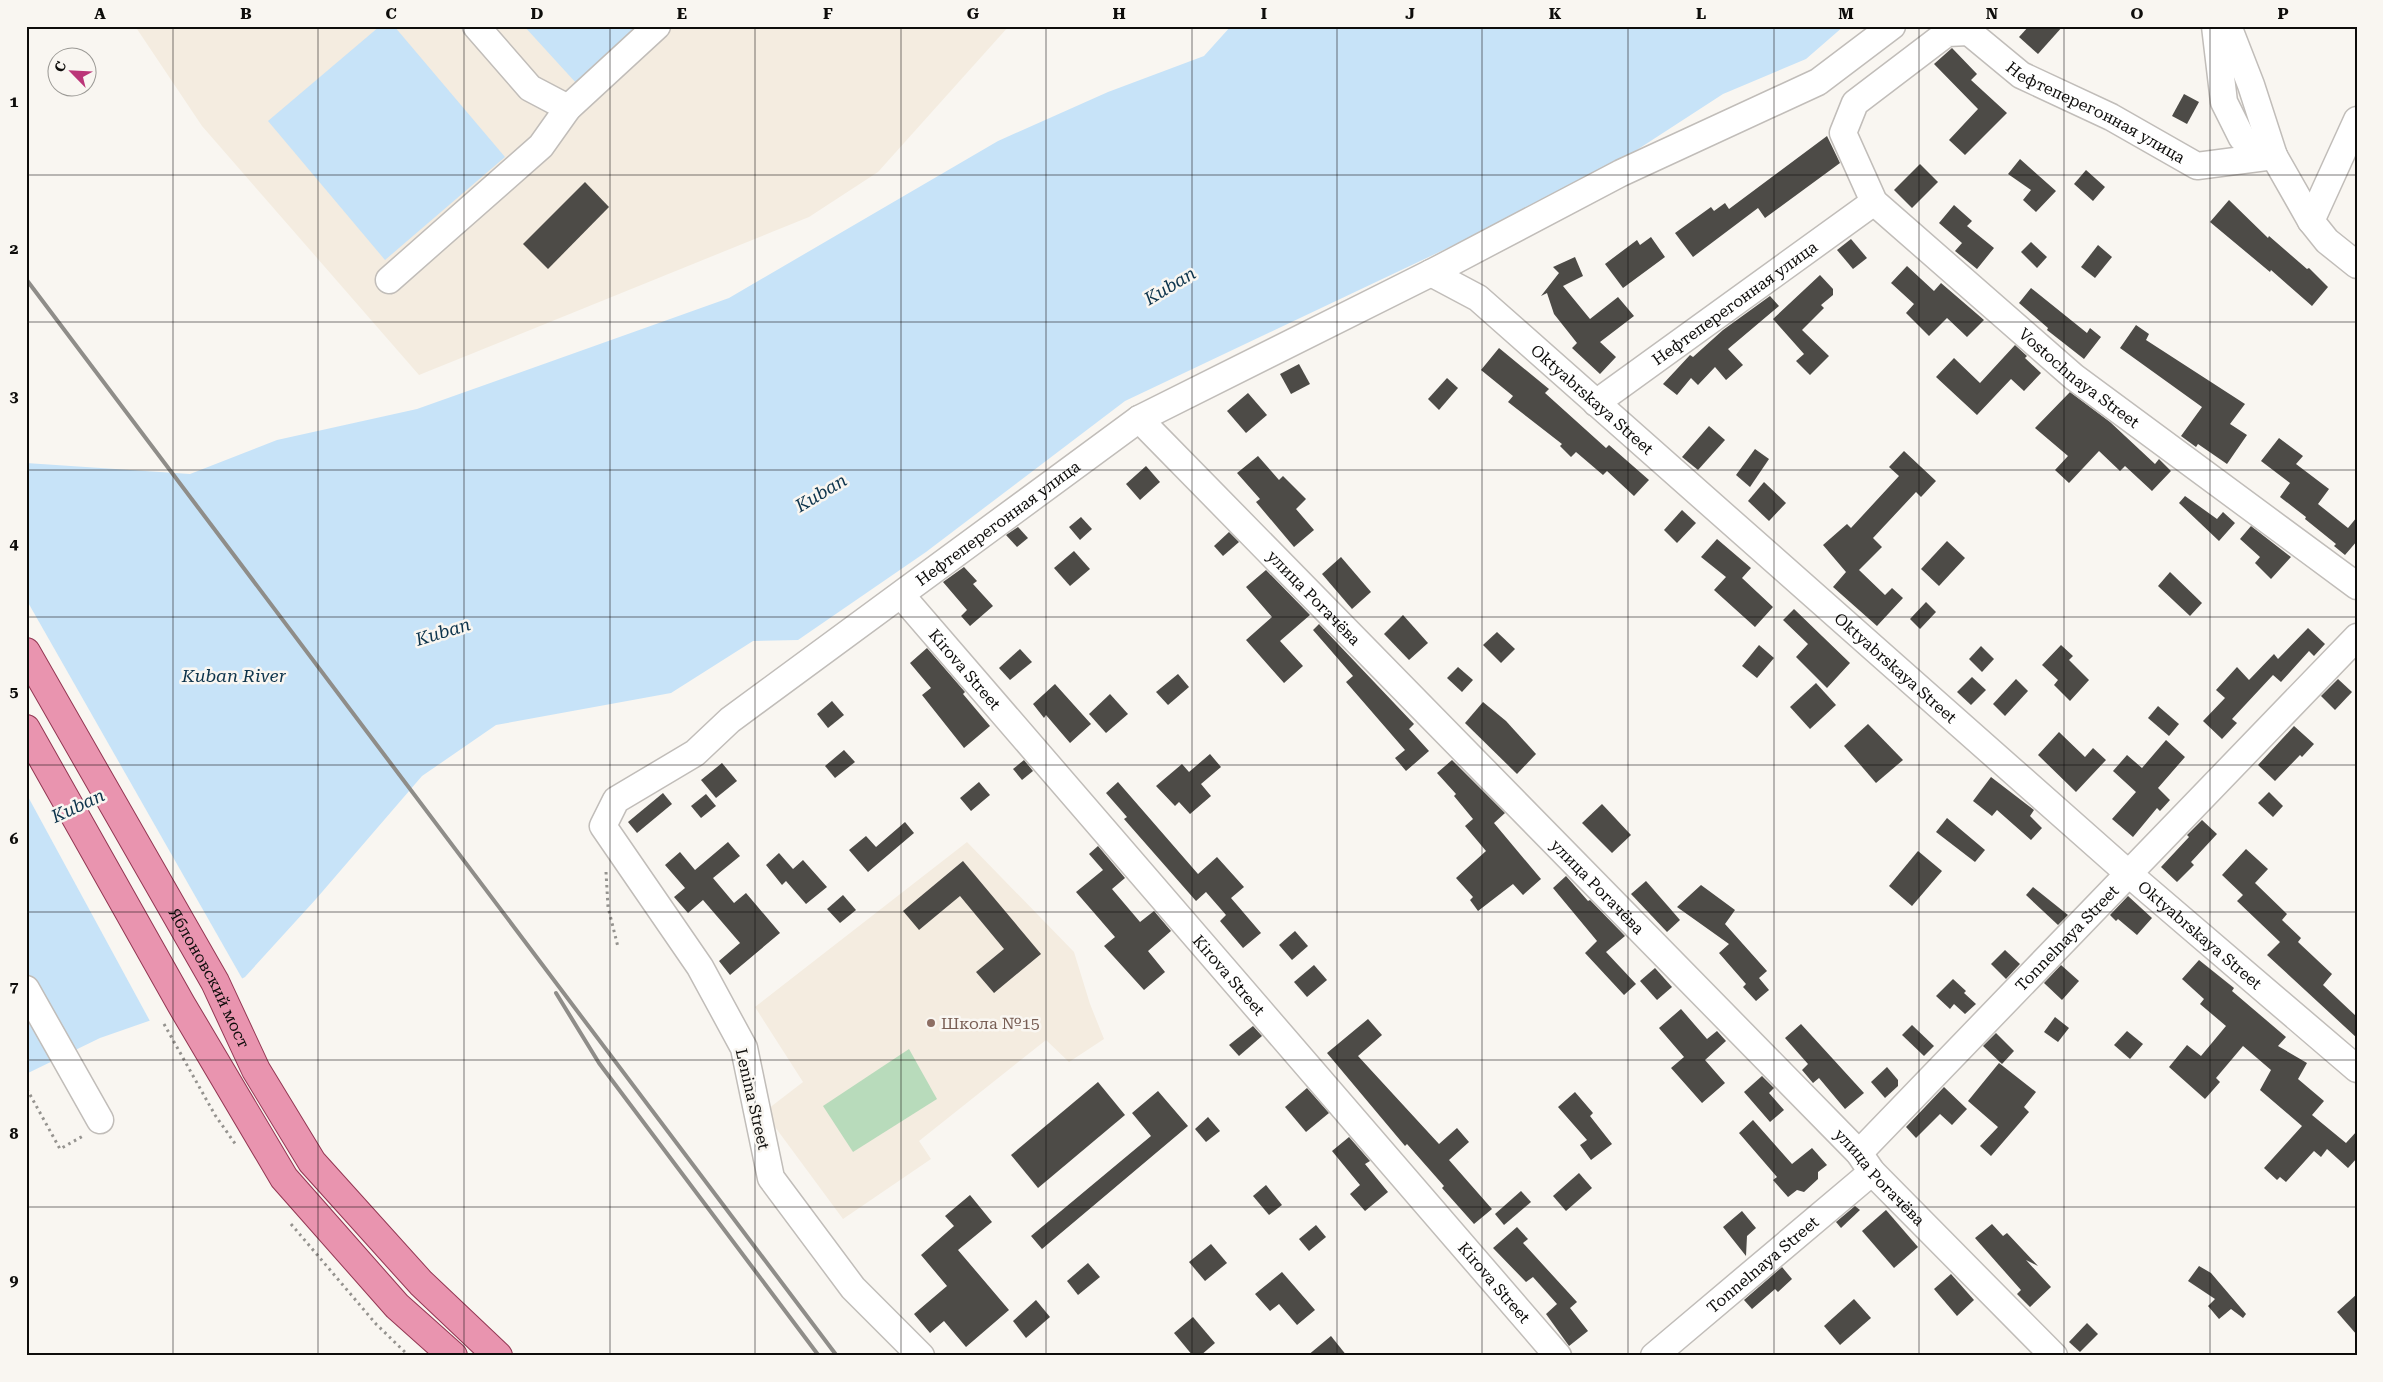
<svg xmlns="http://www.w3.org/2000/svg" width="2383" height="1382" font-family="'Roboto Serif',serif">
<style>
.built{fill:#f4ece0}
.green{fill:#b8dbbb}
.water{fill:#c7e3f8}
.pier{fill:#f9f6f1}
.building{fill:#4d4b47}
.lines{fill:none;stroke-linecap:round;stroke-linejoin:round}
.minor-casing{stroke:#c1bdb9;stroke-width:29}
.major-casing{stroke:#933753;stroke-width:30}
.path{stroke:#95938f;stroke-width:3;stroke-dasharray:2.5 4;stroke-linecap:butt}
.minor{stroke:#fff;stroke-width:26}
.major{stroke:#e994af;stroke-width:28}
.rail{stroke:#8f8d89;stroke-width:4}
.grid{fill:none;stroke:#0e0d0b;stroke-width:1;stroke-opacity:0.55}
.education-dot{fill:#8d6e63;stroke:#f9f6f1;stroke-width:2}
.labels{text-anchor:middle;stroke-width:5;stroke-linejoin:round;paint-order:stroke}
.street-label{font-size:16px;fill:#0e0d0b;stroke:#f9f6f1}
.education-label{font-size:16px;fill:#785e54;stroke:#f9f6f1;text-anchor:start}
.water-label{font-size:18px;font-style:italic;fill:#0d344c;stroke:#f9f6f1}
.neatline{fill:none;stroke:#0e0d0b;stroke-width:2}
.grid-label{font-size:16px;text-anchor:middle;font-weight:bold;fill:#0e0d0b}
</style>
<rect width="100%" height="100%" fill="#f9f6f1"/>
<g class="built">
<polygon points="135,26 1009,26 878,172 809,217 419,375 202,126"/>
<polygon points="967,842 1074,952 1090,1004 1104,1039 1069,1062 1046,1040 919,1141 931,1159 843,1219 764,1112 803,1082 755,1007"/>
</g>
<polygon class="green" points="909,1049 937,1099 853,1152 823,1106"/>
<g class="water">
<polygon points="380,26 394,26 505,157 385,260 268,121"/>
<polygon points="524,26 639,26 577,84"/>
<polygon points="1231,26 1844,26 1806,59 1723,94 1589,181 1125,401 926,552 798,640 753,641 671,693 496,725 422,776 316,899 245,977 186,1008 100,1038 26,1074 26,463 190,474 277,440 417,409 729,298 998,141 1108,92 1204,56"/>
</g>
<polygon class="pier" points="26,599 243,980 187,1011 151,1023 26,793"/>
<g class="building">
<polygon points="2029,26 2063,26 2038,54 2019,37"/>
<polygon points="1952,48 1977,74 1971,80 2007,113 1965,155 1949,140 1978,109 1934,64"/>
<polygon points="2184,94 2199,102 2187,124 2172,116"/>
<polygon points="1827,136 1840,163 1765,218 1758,208 1693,257 1675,233 1711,207 1714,211 1725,203 1729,209"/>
<polygon points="2020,159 2056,191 2036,212 2023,200 2031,190 2008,174"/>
<polygon points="1920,164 1938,182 1912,208 1894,190"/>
<polygon points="2086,170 2105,187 2093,201 2074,184"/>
<polygon points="585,182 609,207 548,269 523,244"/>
<polygon points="2229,200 2268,238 2269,236 2307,269 2309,268 2328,287 2312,306 2271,270 2270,272 2210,222"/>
<polygon points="1954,205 1972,221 1967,226 1994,248 1977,269 1955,251 1962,243 1939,223"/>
<polygon points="1651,237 1665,257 1623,288 1605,264 1637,240 1640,245"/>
<polygon points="1851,239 1867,258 1853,269 1837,250"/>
<polygon points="2031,242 2047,257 2037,268 2021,252"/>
<polygon points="2098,245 2112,257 2095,278 2081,267"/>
<polygon points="1575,257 1583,276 1563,286 1590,319 1618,297 1634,316 1600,342 1616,357 1600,374 1572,348 1577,343 1554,314 1547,293 1541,296 1559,273 1553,267"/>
<polygon points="1907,266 1934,291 1941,283 1984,320 1967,337 1947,318 1929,336 1906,313 1914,304 1891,283"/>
<polygon points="1820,275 1833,289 1833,295 1821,305 1824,308 1802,330 1829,356 1810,375 1796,361 1804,354 1773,319"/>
<polygon points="2031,288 2087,333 2090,328 2101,337 2084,359 2047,330 2048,328 2019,303"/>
<polygon points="1770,296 1779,306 1728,349 1743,365 1726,380 1715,367 1698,385 1691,378 1677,395 1663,384 1690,355 1693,357 1723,330"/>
<polygon points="2136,325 2149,334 2146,340 2245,404 2230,424 2247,435 2227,464 2198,444 2196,447 2181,436 2202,407 2120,348"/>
<polygon points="2015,345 2027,356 2025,358 2041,373 2024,391 2011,379 1977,415 1936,377 1954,358 1980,383"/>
<polygon points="1499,348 1549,389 1545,393 1606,448 1609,445 1649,480 1634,496 1607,471 1603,475 1576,452 1571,457 1560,446 1562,444 1508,402 1513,396 1481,370"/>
<polygon points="1299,364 1310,384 1291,394 1280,374"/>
<polygon points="1447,378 1458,388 1439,410 1428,399"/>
<polygon points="2070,392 2110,422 2155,464 2159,459 2171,471 2152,491 2125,466 2120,471 2099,451 2069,483 2055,470 2068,456 2035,428"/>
<polygon points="1248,393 1267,415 1246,433 1227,411"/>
<polygon points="1709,426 1725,440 1698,470 1682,457"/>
<polygon points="2279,438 2303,456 2296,464 2329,489 2318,504 2348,528 2357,517 2357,541 2345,555 2334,546 2336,544 2305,519 2306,517 2280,497 2290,483 2261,461"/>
<polygon points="1755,449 1769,459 1750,487 1736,475"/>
<polygon points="1904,451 1936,481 1921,497 1916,492 1873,538 1882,547 1859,570 1885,595 1892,588 1903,598 1877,626 1833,587 1846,572 1823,545 1847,524 1851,528 1899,476 1889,467"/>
<polygon points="1258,456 1279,480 1283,476 1306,499 1296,509 1314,530 1294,547 1256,502 1260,499 1237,473"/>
<polygon points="1146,466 1160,482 1140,500 1126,484"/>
<polygon points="1764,482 1786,503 1769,521 1748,501"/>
<polygon points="2185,496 2217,519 2223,512 2235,523 2219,541 2179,503"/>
<polygon points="1682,510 1696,523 1677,543 1664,530"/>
<polygon points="1081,517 1092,529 1080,540 1069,527"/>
<polygon points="2251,526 2291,557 2271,579 2255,563 2260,557 2240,539"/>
<polygon points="1018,527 1028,538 1017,547 1006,535"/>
<polygon points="1229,532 1239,542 1223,556 1214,546"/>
<polygon points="1717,539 1751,568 1742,578 1773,607 1755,627 1714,590 1726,577 1701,557"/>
<polygon points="1947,541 1965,558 1939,586 1921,569"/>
<polygon points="1074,551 1090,569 1070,586 1054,568"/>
<polygon points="1341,557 1371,592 1352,609 1322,574"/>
<polygon points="964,567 977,581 973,584 993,606 970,626 961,616 967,610 943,582"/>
<polygon points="1266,570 1310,615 1280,641 1303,666 1284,683 1246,640 1272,617 1246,587"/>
<polygon points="2170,572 2202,603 2190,616 2158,586"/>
<polygon points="1926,602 1936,612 1920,629 1910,619"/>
<polygon points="1794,609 1850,663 1827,688 1796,657 1808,644 1783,620"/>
<polygon points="1403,615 1428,643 1409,660 1384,634"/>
<polygon points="1319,624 1414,724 1409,729 1429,751 1406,771 1395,758 1405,750 1346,682 1353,676 1313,630"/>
<polygon points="2308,628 2325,644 2314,656 2309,651 2281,682 2273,675 2232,719 2237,723 2222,739 2203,721 2225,698 2216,690 2237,667 2249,680 2274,654 2278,659"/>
<polygon points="1497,632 1515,649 1501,663 1483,645"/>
<polygon points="1759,645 1774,658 1757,678 1742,666"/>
<polygon points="2061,645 2073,656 2069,660 2089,680 2070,701 2054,685 2058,680 2042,665"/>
<polygon points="1981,646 1994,659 1982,672 1969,659"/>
<polygon points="927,648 965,692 963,694 990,726 964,748 922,695 931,688 910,663"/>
<polygon points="1020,649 1032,662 1010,680 999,668"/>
<polygon points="1458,667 1473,680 1462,692 1447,678"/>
<polygon points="1178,674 1189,687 1168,705 1156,692"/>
<polygon points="1972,677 1986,690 1971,705 1957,692"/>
<polygon points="2016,679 2028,691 2005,716 1993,704"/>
<polygon points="2338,679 2352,692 2335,710 2321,696"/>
<polygon points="1816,683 1836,705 1810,729 1790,707"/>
<polygon points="1055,684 1091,724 1070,743 1046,715 1044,718 1033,704"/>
<polygon points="1110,694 1128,714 1106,733 1089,714"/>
<polygon points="832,701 844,715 828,728 817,714"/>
<polygon points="1483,702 1506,721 1536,754 1517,774 1465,723"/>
<polygon points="2158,706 2179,724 2169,736 2148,718"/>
<polygon points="1868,724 1903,760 1876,783 1844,746"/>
<polygon points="2294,726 2314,744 2302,757 2300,755 2275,781 2258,765"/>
<polygon points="2059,732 2085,757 2093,748 2106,760 2076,792 2038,755"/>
<polygon points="2166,740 2185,757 2158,788 2170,800 2160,811 2157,808 2133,837 2112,819 2136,792 2113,771 2127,755 2142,768"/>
<polygon points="844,750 855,762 835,778 825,766"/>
<polygon points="1210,754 1221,767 1201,784 1211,796 1190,814 1179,802 1175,806 1156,786 1182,764 1189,772"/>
<polygon points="1024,760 1033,771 1022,780 1013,769"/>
<polygon points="1452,760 1505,813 1494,823 1541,879 1523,895 1513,884 1478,911 1470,900 1473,897 1456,878 1486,851 1465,826 1473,819 1454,796 1456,794 1437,773"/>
<polygon points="722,763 737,781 716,798 701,780"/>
<polygon points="1991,777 2034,810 2030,816 2042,828 2031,840 1997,810 1992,816 1973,801"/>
<polygon points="979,782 990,795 971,811 960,798"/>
<polygon points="1118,782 1198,874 1217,857 1244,887 1231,898 1261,933 1243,948 1220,921 1226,915 1206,892 1196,901 1124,819 1127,817 1106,793"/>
<polygon points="2269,792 2283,806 2273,817 2258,803"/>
<polygon points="663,793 672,804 637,833 628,822"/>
<polygon points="706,794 716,806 701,818 691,806"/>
<polygon points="1602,804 1631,835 1612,853 1582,823"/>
<polygon points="1947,818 1985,850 1975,862 1936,832"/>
<polygon points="2202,820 2217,834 2191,862 2194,865 2177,882 2161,867 2189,837 2187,835"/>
<polygon points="905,822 914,833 868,872 849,850 866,836 876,847"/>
<polygon points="728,842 740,856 713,878 734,903 746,893 780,933 730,975 719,961 740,943 703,900 688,913 674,897 685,888 665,865 680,852 695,870"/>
<polygon points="1098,846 1125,878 1112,889 1140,922 1154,911 1171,931 1148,951 1165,972 1144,990 1104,946 1115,937 1076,892 1103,870 1089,854"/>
<polygon points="2246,849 2268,869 2255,883 2287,914 2282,920 2301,938 2298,942 2332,974 2323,985 2357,1017 2357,1038 2267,955 2280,942 2237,901 2243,895 2222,875"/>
<polygon points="1918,851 1942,871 1912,906 1889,886"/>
<polygon points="779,853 793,869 803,860 827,887 806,904 786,881 782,885 766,865"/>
<polygon points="963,861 1041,954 994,993 976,972 1004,949 960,896 919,930 903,911"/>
<polygon points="1566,876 1588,901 1590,900 1625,936 1606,952 1636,984 1624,995 1585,953 1597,941 1553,888"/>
<polygon points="1646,881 1680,920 1667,932 1631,894"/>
<polygon points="1701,885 1735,910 1725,924 1767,971 1759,978 1769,990 1756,1001 1743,987 1746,984 1719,953 1729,944 1677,907"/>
<polygon points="2033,887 2068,915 2058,925 2026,895"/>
<polygon points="843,895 856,910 840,923 827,909"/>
<polygon points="2128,896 2152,918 2137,935 2118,919 2116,921 2110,915"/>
<polygon points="1295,931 1308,946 1292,960 1279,945"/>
<polygon points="2005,950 2020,964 2006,979 1991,964"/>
<polygon points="2199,960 2234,988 2232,991 2286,1037 2278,1046 2307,1063 2298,1079 2324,1101 2312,1115 2346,1143 2357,1131 2357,1158 2348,1168 2327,1149 2321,1157 2314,1151 2286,1182 2280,1177 2277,1180 2264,1168 2302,1126 2260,1090 2271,1070 2243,1046 2216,1078 2220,1082 2205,1099 2169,1067 2187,1045 2201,1056 2226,1026 2200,1004 2204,999 2182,979"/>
<polygon points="1314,965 1327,980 1307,997 1294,982"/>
<polygon points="2061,965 2079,981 2062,1000 2044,983"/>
<polygon points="1655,968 1672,987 1657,1000 1640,981"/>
<polygon points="1953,979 1966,991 1964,993 1976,1004 1965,1014 1954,1004 1950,1009 1936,996"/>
<polygon points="1681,1009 1707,1039 1717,1031 1726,1041 1705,1060 1725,1083 1702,1103 1671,1068 1684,1057 1659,1028"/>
<polygon points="2055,1017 2069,1028 2058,1042 2044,1032"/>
<polygon points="1368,1019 1382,1035 1358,1056 1439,1144 1457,1128 1469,1142 1449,1160 1492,1209 1474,1224 1442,1188 1444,1186 1407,1144 1405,1146 1327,1053"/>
<polygon points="1801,1024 1864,1093 1845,1109 1819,1078 1813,1083 1802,1070 1808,1064 1785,1038"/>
<polygon points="1912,1025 1934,1046 1924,1056 1902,1035"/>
<polygon points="1253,1026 1262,1036 1239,1056 1229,1045"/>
<polygon points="2127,1031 2143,1044 2130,1059 2114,1045"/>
<polygon points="1996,1033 2014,1051 2002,1064 1983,1046"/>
<polygon points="1999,1063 2036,1092 2024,1107 2029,1112 1991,1156 1980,1146 1998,1127 1968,1101"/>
<polygon points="1887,1067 1898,1080 1898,1086 1885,1098 1871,1082"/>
<polygon points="1762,1076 1774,1088 1769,1093 1784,1110 1770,1122 1744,1092"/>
<polygon points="1098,1082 1125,1115 1038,1188 1011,1155"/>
<polygon points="1944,1087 1967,1109 1952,1125 1940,1114 1916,1138 1906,1127"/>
<polygon points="1307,1088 1329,1113 1306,1132 1285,1107"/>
<polygon points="1158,1091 1188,1126 1042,1249 1031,1236 1151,1136 1132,1113"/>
<polygon points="1575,1092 1593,1113 1590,1116 1612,1144 1591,1160 1580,1145 1587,1140 1558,1107"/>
<polygon points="1208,1117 1220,1131 1206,1142 1195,1129"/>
<polygon points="1753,1120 1792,1164 1812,1148 1827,1165 1818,1172 1818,1179 1804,1192 1797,1190 1788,1197 1773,1180 1777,1177 1739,1133"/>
<polygon points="1349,1137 1370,1161 1365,1164 1388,1192 1365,1211 1350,1194 1360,1185 1332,1151"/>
<polygon points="1579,1173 1592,1188 1566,1211 1553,1196"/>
<polygon points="1266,1185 1282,1205 1269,1215 1253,1196"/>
<polygon points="1521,1191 1531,1202 1504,1225 1495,1214"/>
<polygon points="970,1195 992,1222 958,1250 1009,1310 966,1347 944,1321 930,1333 914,1314 947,1286 921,1255 954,1226 945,1216"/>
<polygon points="1855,1206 1860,1210 1841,1228 1836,1222"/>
<polygon points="1886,1210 1918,1247 1894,1268 1862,1231"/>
<polygon points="1742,1211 1756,1228 1747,1236 1746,1256 1723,1227"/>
<polygon points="1992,1224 2003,1236 2007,1233 2038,1266 2026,1260 2051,1287 2030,1307 2017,1294 2021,1290 1975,1238"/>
<polygon points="1316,1225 1326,1237 1309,1251 1299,1239"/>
<polygon points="1517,1227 1528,1239 1523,1243 1577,1302 1570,1308 1588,1331 1569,1346 1546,1314 1557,1304 1533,1277 1526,1282 1493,1248"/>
<polygon points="1211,1244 1227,1263 1205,1281 1189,1262"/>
<polygon points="1088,1263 1100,1277 1078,1295 1067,1281"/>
<polygon points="2199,1266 2211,1273 2246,1314 2243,1318 2231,1309 2219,1319 2208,1306 2215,1299 2188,1281"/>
<polygon points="1782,1267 1792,1279 1778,1292 1775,1289 1752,1309 1744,1300"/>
<polygon points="1282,1272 1315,1310 1297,1325 1279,1304 1270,1311 1255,1294"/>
<polygon points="1951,1274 1974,1300 1957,1316 1934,1289"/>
<polygon points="2357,1294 2357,1335 2337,1312"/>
<polygon points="1854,1299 1871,1318 1840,1345 1824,1326"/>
<polygon points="1036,1300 1050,1317 1026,1338 1013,1321"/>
<polygon points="1193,1317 1215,1343 1200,1356 1193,1356 1174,1333"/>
<polygon points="2087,1323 2098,1334 2080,1352 2069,1342"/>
<polygon points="1331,1336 1347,1356 1307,1356"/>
</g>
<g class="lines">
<defs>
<g id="minor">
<polyline points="476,26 530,88 568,108"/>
<polyline points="2215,26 2224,102 2242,138 2274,156"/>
<polyline points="2228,26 2251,85 2274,156 2311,221 2327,241 2357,265"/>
<path id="s1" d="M1969,32L1947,33L1855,103L1843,133L1874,202L2074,377L2357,586"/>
<path id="s2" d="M1969,32L2021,75L2111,117L2197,166L2274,156"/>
<polyline points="2311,221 2357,120"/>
<path id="s3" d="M1431,273L1478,298L2129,874L2357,1069"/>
<polyline points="389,280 541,146 568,108 657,26"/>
<path id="s4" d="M1596,403L1874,202"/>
<path id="s5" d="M1139,419L1859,1153L1872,1172L2054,1356"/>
<path id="s6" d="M901,595L1558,1356"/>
<polyline points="26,989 100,1120"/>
<path id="s7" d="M1859,1153L2357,637"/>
<path id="s8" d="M921,1356L853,1288L771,1178L744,1048L700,967L603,826L616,800L695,753L730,720L1139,419L1431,273L1621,173L1818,82L1892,26"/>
<path id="s9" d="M1654,1356L1872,1172"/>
</g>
<g id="major">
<path id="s10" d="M26,652L215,982L256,1070L312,1162L421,1283L498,1356"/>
<polyline points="26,729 181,1004 284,1178 397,1306 453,1356"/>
</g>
</defs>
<use href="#minor" class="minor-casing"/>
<use href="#major" class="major-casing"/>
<g class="path">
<polyline points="606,872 608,907 618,947"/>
<polyline points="164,1024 215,1115 236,1145"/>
<polyline points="26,1092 28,1091 60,1149 83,1136"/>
<polyline points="291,1224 376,1324 409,1356"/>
</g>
<use href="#minor" class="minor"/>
<use href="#major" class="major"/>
<g class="rail">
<polyline points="26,279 837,1356"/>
<polyline points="556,993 599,1063 819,1356"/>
</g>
</g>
<path class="grid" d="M173,26V1356M318,26V1356M464,26V1356M610,26V1356M755,26V1356M901,26V1356M1046,26V1356M1192,26V1356M1337,26V1356M1482,26V1356M1628,26V1356M1774,26V1356M1919,26V1356M2064,26V1356M2210,26V1356M26,175H2357M26,322H2357M26,470H2357M26,617H2357M26,765H2357M26,912H2357M26,1060H2357M26,1207H2357"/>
<circle class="education-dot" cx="931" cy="1023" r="5"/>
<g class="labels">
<g class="street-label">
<text dy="6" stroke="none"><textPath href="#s2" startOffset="151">Нефтеперегонная улица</textPath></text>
<text dy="6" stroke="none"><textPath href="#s4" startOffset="171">Нефтеперегонная улица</textPath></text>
<text dy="6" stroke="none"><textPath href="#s1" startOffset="516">Vostochnaya Street</textPath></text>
<text dy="6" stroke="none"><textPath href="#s3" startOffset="206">Oktyabrskaya Street</textPath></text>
<text dy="6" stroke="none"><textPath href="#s8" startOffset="1131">Нефтеперегонная улица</textPath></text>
<text dy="6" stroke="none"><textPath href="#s5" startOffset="250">улица Рогачёва</textPath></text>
<text dy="6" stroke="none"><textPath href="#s3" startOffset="611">Oktyabrskaya Street</textPath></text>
<text dy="6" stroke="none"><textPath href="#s6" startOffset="98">Kirova Street</textPath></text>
<text dy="6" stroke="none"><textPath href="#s5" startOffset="655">улица Рогачёва</textPath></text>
<text dy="6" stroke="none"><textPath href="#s3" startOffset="1016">Oktyabrskaya Street</textPath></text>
<text dy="6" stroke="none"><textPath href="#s7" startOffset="299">Tonnelnaya Street</textPath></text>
<text dy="6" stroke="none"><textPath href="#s6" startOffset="502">Kirova Street</textPath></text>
<text dy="6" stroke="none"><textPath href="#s10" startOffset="374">Яблоновский мост</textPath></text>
<text transform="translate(753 1099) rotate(77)" y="6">Lenina Street</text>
<text dy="6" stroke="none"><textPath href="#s5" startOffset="1060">улица Рогачёва</textPath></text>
<text dy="6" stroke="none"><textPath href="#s9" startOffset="142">Tonnelnaya Street</textPath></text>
<text dy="6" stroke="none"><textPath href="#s6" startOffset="908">Kirova Street</textPath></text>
</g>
<g class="education-label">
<text x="941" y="1029">Школа №15</text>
</g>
<g class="water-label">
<text transform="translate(1170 286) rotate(-31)" y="6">Kuban</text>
<text transform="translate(821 493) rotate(-31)" y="6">Kuban</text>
<text transform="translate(443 632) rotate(-17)" y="6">Kuban</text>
<text x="234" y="682">Kuban River</text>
<text transform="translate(78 806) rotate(-25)" y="6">Kuban</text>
</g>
</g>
<rect width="2383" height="1382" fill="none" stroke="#f9f6f1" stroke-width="55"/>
<g transform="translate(72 72) rotate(294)"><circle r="24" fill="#f9f6f1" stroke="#9b9995"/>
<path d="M0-4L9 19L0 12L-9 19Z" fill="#bb3578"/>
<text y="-8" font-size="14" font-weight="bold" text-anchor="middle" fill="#0e0d0b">С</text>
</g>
<rect x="28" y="28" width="2328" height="1326" class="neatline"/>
<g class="grid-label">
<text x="100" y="19">A</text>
<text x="246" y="19">B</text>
<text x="391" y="19">C</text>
<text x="537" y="19">D</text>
<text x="682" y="19">E</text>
<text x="828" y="19">F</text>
<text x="973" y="19">G</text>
<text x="1119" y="19">H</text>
<text x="1264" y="19">I</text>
<text x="1410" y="19">J</text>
<text x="1555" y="19">K</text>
<text x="1701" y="19">L</text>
<text x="1846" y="19">M</text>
<text x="1992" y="19">N</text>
<text x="2137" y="19">O</text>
<text x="2283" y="19">P</text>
<text x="14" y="107">1</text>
<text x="14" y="254">2</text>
<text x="14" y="402">3</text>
<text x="14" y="549">4</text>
<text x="14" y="697">5</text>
<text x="14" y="844">6</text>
<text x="14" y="992">7</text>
<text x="14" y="1139">8</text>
<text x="14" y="1286">9</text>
</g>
</svg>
